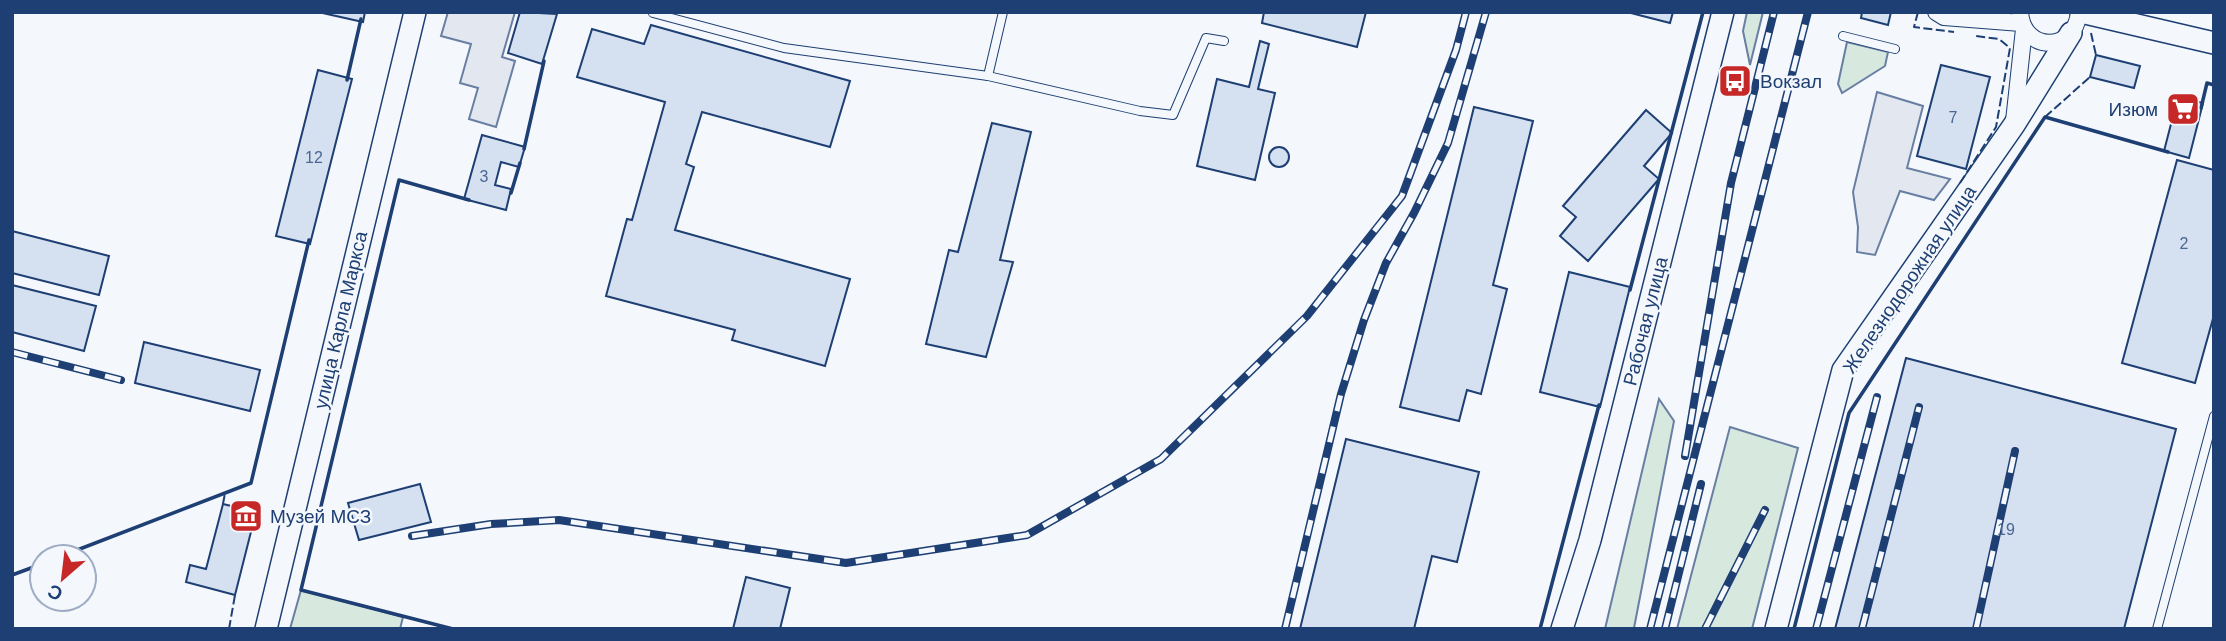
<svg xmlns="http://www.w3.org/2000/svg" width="2226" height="641" font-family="Helvetica,sans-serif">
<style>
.green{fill:#d7e8df;stroke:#687fa3;stroke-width:2}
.parking{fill:#e3e8f0;stroke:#687fa3;stroke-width:2}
.building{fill:#d5e0f0;stroke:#1d3f73;stroke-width:2}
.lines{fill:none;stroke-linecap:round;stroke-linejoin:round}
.lane-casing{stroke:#1d3f73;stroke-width:10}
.street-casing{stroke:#1d3f73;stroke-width:18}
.secondary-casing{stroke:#1d3f73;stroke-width:24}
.lane{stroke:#f4f7fb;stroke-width:8}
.street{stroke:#f4f7fb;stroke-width:16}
.secondary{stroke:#f4f7fb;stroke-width:21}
.rail-casing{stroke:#1d3f73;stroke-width:8}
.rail{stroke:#f4f7fb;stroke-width:5;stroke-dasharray:16;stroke-linecap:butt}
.fence{stroke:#1d3f73;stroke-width:2;stroke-dasharray:9 3.5;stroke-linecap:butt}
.wall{stroke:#1d3f73;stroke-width:3.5}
.labels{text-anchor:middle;stroke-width:5;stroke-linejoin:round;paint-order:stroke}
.number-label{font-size:16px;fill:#4b6792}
.poi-label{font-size:19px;fill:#1d3f73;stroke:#f4f7fb;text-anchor:start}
.street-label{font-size:19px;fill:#1d3f73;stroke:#f4f7fb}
</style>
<rect width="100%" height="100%" fill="#f4f7fb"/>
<g class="green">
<polygon points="1747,12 1763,12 1750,65 1743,31"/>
<polygon points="1847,42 1888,52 1885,66 1842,93 1838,84"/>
<polygon points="1659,399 1674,421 1634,628 1605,629"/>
<polygon points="1730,427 1798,448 1752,629 1677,629"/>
<polygon points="301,590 403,617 400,629 290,629"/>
</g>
<g class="parking">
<polygon points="448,12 515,12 502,57 515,61 496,127 469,119 478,88 460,83 471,44 441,36"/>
<polygon points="1877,92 1923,106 1907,168 1950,179 1934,200 1900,191 1875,255 1857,252 1858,227 1853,192"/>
</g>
<g class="building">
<polygon points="318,12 365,12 363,22"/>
<polygon points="520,12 557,14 542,64 508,53"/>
<polygon points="1264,12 1366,12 1357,47 1262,23"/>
<polygon points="1627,12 1673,12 1670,23"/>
<polygon points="1862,12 1891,12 1888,25 1861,18"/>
<polygon points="651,25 850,81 830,147 702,112 686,164 694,167 675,230 850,279 825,366 732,340 735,330 606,296 627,219 632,220 665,102 577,77 592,29 644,44"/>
<polygon points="1260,41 1269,44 1258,89 1275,93 1255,180 1197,166 1217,79 1249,87"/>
<polygon points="2096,55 2140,66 2134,88 2090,77"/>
<polygon points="1941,65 1990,77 1966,169 1917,156"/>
<polygon points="318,70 352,79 310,244 276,236"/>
<polygon points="2178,97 2203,103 2189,158 2164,151"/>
<polygon points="1474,107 1533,121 1493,285 1507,289 1481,394 1467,390 1459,421 1400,407"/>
<polygon points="1646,110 1672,133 1644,166 1659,179 1588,261 1560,236 1576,217 1563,206"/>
<polygon points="992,123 1031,132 1000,260 1013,262 986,357 926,344 949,250 958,252"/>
<polygon points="482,135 525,147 519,167 501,162 495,185 511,189 506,210 464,199"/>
<circle cx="1279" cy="157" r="10"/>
<polygon points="2177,160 2214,170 2214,315 2195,383 2122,363"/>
<polygon points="12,231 109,256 99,295 12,273"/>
<polygon points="1569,272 1630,287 1600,407 1540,392"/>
<polygon points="12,285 96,306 84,351 12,332"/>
<polygon points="144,342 260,370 250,411 135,383"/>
<polygon points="1906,358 2176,429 2124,629 1835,629"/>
<polygon points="1346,439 1479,472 1457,562 1432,556 1414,629 1300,629"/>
<polygon points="420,484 431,522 359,540 348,503"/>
<polygon points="223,504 256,512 235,595 186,582 190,565 206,569"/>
<polygon points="746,577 790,588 780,629 733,629"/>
</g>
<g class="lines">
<defs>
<g id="lane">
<polyline points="653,13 784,48 988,76 1003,12"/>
<polyline points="1843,36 1895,49"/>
<polyline points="988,76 1140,111 1173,115 1206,38 1224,41"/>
<polyline points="2157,629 2214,416"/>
</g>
<g id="street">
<polyline points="1936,12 1944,17 2021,23"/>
<path d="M2020,12C2023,53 2075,53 2079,12"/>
<polyline points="2014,121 2024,29"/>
</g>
<g id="secondary">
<polyline points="2081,12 2214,43"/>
<polyline points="266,629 415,12"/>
<polyline points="1562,629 1590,540 1723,12"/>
<polyline points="1776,629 1843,370 2014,125 2071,33"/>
</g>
</defs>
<use href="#lane" class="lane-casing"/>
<use href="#street" class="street-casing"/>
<use href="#secondary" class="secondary-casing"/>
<use href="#lane" class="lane"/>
<use href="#street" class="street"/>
<use href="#secondary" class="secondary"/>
<defs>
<g id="rail">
<polyline points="12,352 121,380"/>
<polyline points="1685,456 1731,183 1774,12"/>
<polyline points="412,536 491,524 559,520 846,563 1027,535 1161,459 1307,316 1402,196 1456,50 1466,12"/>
<polyline points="1285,629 1341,394 1364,320 1386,263 1414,213 1448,143 1486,12"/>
<polyline points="1650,629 1808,12"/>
<polyline points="1665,629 1701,484"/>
<polyline points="1705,629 1765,510"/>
<polyline points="1816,629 1877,397"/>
<polyline points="1862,629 1919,407"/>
<polyline points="1976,629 2015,451"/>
</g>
</defs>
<use href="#rail" class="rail-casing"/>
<use href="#rail" class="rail"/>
<g class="fence">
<polyline points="1918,12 1914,27 1954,32"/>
<polyline points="2091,33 2096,55"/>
<polyline points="2045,117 2090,77"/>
<polyline points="1960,183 1996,127 2010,48 1999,39 1976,36"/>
<polyline points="223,504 225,493"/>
<polyline points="229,629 235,595"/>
</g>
<g class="wall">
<polyline points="347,80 361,19"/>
<polyline points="2201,108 2207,83 2214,85"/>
<polyline points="524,149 544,61"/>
<polyline points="511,193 520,163"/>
<polyline points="1630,290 1703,12"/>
<polyline points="59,557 251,483 309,240"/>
<polyline points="12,575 42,564"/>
<polyline points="453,629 301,590 399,180 469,200"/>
<polyline points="1540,629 1599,405"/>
<polyline points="1794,629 1849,413 2045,117 2168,152"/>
</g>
</g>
<defs>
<symbol id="bus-square" viewBox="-11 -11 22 22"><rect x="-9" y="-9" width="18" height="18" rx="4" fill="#c62828" stroke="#f4f7fb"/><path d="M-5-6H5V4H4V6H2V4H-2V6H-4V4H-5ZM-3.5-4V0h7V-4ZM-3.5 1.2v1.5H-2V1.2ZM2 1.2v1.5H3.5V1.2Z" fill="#fff"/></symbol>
<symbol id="supermarket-square" viewBox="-11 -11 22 22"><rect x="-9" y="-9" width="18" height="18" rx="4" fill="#c62828" stroke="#f4f7fb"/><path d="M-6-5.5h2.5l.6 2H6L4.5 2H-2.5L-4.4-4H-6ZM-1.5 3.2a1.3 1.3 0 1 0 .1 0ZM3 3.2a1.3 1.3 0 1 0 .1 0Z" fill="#fff"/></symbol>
<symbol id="museum-square" viewBox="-11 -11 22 22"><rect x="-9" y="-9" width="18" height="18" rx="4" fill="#c62828" stroke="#f4f7fb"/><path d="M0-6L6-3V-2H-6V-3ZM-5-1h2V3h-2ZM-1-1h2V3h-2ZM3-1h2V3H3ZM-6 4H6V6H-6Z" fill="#fff"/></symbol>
</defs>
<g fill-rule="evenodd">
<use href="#bus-square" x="1716" y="62" width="38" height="38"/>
<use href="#supermarket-square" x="2164" y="90" width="38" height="38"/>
<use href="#museum-square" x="227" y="497" width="38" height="38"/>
</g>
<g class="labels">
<g class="number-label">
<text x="1953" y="123">7</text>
<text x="314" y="163">12</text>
<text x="484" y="182">3</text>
<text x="2184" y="249">2</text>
<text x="2006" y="535">19</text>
</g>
<g class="poi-label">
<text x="1760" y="88">Вокзал</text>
<text x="2158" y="116" text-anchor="end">Изюм</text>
<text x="270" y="523">Музей МСЗ</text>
</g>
<g class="street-label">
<text transform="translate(1909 279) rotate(-56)" y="7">Железнодорожная улица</text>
<text transform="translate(340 320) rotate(-77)" y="7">улица Карла Маркса</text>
<text transform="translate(1645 321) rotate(-76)" y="7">Рабочая улица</text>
</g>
</g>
<rect width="2226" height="641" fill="none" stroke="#1d3f73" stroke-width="28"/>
<g transform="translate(63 578) rotate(208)"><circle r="33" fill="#f4f7fb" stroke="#9eadc5" stroke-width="2"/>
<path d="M0-5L12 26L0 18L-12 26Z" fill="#c62828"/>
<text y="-10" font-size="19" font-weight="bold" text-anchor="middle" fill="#1d3f73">С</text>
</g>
</svg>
